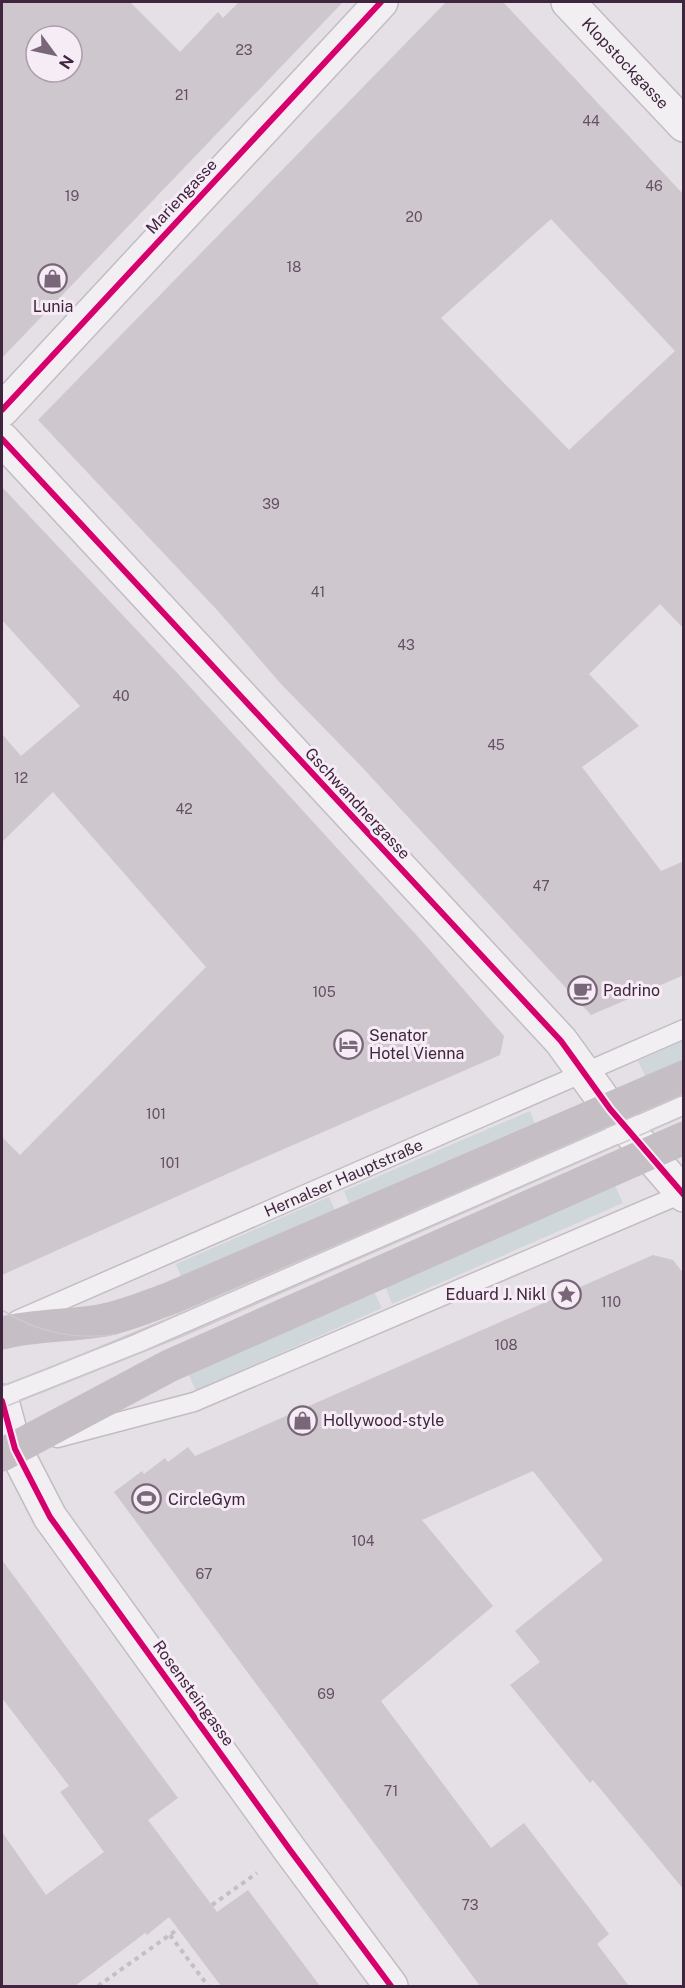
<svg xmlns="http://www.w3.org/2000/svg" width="685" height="1988" font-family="'Public Sans',sans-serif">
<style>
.green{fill:#cfd7db}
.building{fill:#cec7cd;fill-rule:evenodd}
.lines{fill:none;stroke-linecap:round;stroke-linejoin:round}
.service-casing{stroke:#c3bdc3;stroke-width:21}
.minor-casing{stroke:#c3bdc3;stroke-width:36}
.tertiary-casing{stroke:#c3bdc3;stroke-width:36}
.path{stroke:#c5bfc5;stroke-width:4;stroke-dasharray:4.5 4.5;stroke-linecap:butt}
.service{stroke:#f2eff2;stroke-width:18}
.minor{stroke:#f2eff2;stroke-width:33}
.tertiary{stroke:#f2eff2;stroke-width:33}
.secondary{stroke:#c6bec5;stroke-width:33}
.tram{stroke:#cdc8cd;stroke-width:1.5}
.cycleway-casing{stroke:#f6ecf6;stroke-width:10}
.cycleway{stroke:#d6006c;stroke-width:6}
.labels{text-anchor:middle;stroke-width:6;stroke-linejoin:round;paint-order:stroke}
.number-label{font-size:14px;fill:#654f64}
.street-label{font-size:16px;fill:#40253f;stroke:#f6ecf6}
.poi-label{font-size:16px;fill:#40253f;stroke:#f6ecf6;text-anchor:start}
</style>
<rect width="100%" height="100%" fill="#e5e0e5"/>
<g class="green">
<polygon points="683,1041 683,1062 646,1078 638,1061"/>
<polygon points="530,1111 535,1124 350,1206 344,1191"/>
<polygon points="615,1186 623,1203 392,1304 385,1286"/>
<polygon points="329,1197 336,1212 182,1279 176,1264"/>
<polygon points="373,1290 382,1308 196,1391 187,1370"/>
</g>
<g class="building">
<path d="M2,2H130L180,52L218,12L223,18L239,2H343L2,358ZM36,36H72V72H36Z"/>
<path d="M446,2H503L684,195V629L660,604L589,674L639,726L582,767L661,871L684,861V975L591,1015L360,765L281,684L218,611L38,420ZM551,219L675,351L569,450L441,318Z"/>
<polygon points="2,487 180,676 419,938 504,1036 500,1055 238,1169 2,1275 2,1137 20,1155 206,967 53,792 2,842 2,734 21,756 80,706 2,620"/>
<polygon points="653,1255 673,1260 684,1274 684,1890 593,1780 590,1783 510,1685 540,1662 515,1631 603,1560 533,1471 422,1520 493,1606 381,1701 491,1848 524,1823 609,1934 597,1944 629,1986 480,1986 114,1492 142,1471 144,1474 165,1458 168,1462 188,1447 195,1456"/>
<polygon points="2,1560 178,1798 148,1820 217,1912 248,1890 320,1986 221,1986 169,1917 147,1935 145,1933 75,1986 2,1986 2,1832 46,1895 104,1852 60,1792 69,1786 2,1698"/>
</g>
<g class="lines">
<defs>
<g id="service">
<path id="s1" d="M17,1320L684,1029"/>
<polyline points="2,1397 138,1343 684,1105"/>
<polyline points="57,1438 194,1402 684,1193"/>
</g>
<g id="minor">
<path id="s2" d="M568,2L684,125"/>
<polyline points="2,410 381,2"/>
<polyline points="2,439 561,1041 610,1109 684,1195"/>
<polyline points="15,1449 50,1517 290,1850 391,1986"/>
</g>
<polyline id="tertiary" points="2,1401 15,1449"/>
</defs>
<use href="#service" class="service-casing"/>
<use href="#minor" class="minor-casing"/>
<use href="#tertiary" class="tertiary-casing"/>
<g class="path">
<polyline points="212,1905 257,1873"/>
<polyline points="170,1935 208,1986"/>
<polyline points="98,1986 178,1929"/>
</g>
<use href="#service" class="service"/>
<use href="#minor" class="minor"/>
<use href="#tertiary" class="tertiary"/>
<g class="secondary">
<path d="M2,1333C34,1325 67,1326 99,1321C124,1317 148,1306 171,1298L684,1077"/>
<polyline points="2,1455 169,1366 684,1138"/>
</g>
<g class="tram">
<path d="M2,1310C36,1332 77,1341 117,1334"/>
<polyline points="2,1386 47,1369 172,1317 684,1094"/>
<polyline points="2,1408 185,1335 684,1116"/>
</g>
<defs>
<g id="cycleway">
<polyline points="2,410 381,2"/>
<polyline points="2,439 561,1041 610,1109 684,1195"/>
<polyline points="2,1401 15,1449 50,1517 290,1850 391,1986"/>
</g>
</defs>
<use href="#cycleway" class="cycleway-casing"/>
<use href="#cycleway" class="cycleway"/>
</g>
<defs>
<symbol id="shop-ring" viewBox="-11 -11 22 22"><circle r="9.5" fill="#f6ecf6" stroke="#7a6679" stroke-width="1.5"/><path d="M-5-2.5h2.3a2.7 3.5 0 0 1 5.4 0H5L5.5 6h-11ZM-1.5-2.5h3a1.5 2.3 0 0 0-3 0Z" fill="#7a6679"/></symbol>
<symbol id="cafe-ring" viewBox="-11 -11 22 22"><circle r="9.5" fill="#f6ecf6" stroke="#7a6679" stroke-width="1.5"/><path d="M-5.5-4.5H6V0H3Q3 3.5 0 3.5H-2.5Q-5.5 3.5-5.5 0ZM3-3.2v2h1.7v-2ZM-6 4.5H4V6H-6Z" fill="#7a6679"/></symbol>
<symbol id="hotel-ring" viewBox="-11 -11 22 22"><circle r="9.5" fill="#f6ecf6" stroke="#7a6679" stroke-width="1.5"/><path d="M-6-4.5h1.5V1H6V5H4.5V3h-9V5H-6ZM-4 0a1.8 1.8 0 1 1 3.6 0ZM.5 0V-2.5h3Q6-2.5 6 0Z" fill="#7a6679"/></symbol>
<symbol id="sight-ring" viewBox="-11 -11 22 22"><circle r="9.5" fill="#f6ecf6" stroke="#7a6679" stroke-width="1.5"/><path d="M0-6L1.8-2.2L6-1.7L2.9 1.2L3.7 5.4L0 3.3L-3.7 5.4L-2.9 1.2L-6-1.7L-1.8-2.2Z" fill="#7a6679"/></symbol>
<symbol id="stadium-ring" viewBox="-11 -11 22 22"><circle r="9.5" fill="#f6ecf6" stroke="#7a6679" stroke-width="1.5"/><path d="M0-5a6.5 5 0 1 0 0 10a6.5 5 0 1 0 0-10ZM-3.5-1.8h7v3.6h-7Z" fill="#7a6679"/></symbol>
</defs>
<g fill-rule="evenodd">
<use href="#shop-ring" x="36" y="262" width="33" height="33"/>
<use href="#cafe-ring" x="566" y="974" width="33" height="33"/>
<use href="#hotel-ring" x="332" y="1028" width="33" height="33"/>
<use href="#sight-ring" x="550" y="1278" width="33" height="33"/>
<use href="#shop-ring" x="286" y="1404" width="33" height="33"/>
<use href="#stadium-ring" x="130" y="1482" width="33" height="33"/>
</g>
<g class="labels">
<g class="number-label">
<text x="244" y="55">23</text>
<text x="182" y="100">21</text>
<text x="591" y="126">44</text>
<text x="654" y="191">46</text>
<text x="72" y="201">19</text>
<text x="414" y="222">20</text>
<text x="294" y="272">18</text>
<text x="271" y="509">39</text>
<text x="318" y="597">41</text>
<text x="406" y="650">43</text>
<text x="121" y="701">40</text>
<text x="496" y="750">45</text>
<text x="21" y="783">12</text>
<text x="184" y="814">42</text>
<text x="541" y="891">47</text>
<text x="324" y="997">105</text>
<text x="156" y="1119">101</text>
<text x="170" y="1168">101</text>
<text x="611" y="1307">110</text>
<text x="506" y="1350">108</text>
<text x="363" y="1546">104</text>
<text x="204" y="1579">67</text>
<text x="326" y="1699">69</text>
<text x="391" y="1796">71</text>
<text x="470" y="1910">73</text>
</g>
<g class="street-label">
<text dy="6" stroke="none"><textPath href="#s2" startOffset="84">Klopstockgasse</textPath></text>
<text transform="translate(181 196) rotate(-47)" y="6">Mariengasse</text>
<text transform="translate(358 803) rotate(47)" y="6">Gschwandnergasse</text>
<text dy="6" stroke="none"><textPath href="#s1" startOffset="356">Hernalser Hauptstraße</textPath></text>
<text transform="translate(194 1693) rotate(54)" y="6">Rosensteingasse</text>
</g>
<g class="poi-label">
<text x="53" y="312" text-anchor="middle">Lunia</text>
<text x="603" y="996">Padrino</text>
<text x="369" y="1041">Senator<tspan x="369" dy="18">Hotel Vienna</tspan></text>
<text x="546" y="1300" text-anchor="end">Eduard J. Nikl</text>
<text x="323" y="1426">Hollywood-style</text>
<text x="168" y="1505">CircleGym</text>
</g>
</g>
<rect width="685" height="1988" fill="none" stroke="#40253f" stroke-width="6"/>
<g transform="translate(54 54) rotate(123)"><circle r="28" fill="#f6ecf6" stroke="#ad9cad" stroke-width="1.5"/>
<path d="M0-4.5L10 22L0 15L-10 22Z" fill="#7a6679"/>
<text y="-9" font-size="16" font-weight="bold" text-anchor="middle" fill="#40253f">N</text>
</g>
</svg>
